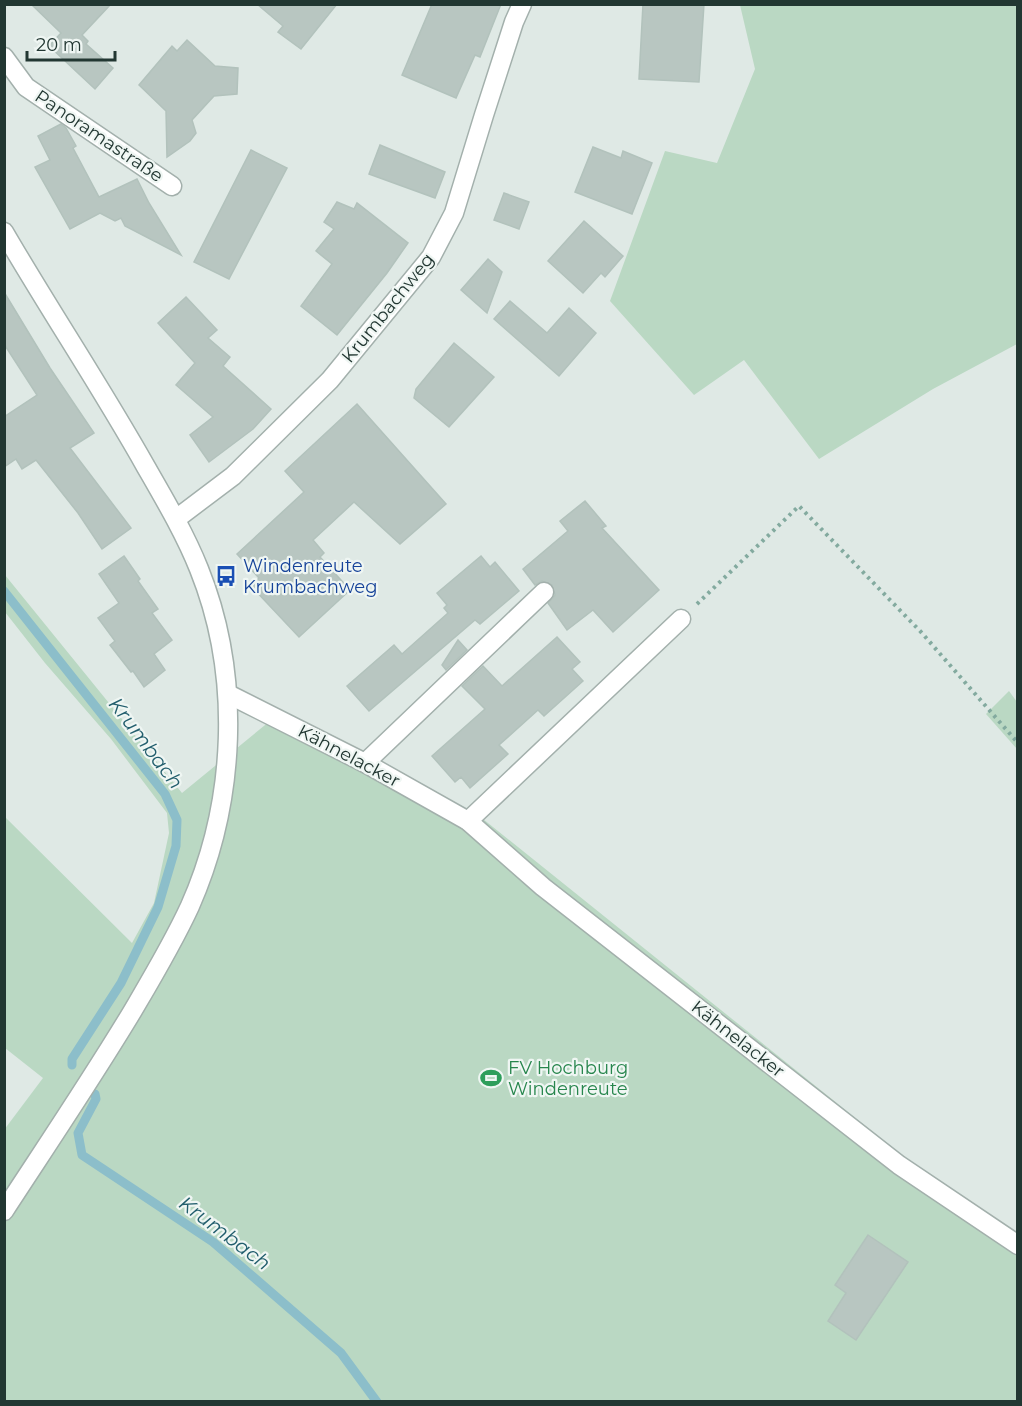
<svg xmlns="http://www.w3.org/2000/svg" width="1022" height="1406" font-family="Montserrat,sans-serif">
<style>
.green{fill:#bad8c3}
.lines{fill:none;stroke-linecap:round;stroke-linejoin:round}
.stream{stroke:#8cbeca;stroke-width:9}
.building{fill:#b8c6c1;stroke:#b2c2bc;stroke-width:1.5}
.minor-casing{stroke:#a3b0ac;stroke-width:21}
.path{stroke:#83aa9f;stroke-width:4;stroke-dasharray:3 4.5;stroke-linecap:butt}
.minor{stroke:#fff;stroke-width:18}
.labels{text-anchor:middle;stroke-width:4.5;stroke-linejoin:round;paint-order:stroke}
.street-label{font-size:18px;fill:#223732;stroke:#eff6f3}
.transit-label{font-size:18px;fill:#164399;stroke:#eff6f3;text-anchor:start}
.leisure-label{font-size:18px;fill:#27864d;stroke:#eff6f3;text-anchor:start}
.water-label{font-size:20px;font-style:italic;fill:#225e6d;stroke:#eff6f3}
</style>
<rect width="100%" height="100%" fill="#dfe9e5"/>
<g class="green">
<polygon points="740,5 1017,5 1017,344 933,389 819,459 744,360 694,395 610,301 665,151 717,163 755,69"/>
<polygon points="5,575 182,793 270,721 483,819 904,1157 1017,1235 1017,1401 5,1401 4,1130 43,1078 5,1048 5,817 132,943 154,903 169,833 167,813 111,739 45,663 5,612"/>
<polygon points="1009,691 1017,702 1017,749 986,714"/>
</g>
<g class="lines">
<g class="stream">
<polyline points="4,591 165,794 177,820 176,846 158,907 121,983 72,1059 72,1065"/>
<polyline points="95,1094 96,1099 78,1133 82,1155 213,1242 341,1353 377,1402"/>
</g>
</g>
<g class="building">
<polygon points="31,4 111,4 82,35 88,41 86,44 113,68 95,89 49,46 61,33"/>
<polygon points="257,4 337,4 301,49 278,32 283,26"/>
<polygon points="432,4 501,4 480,57 475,55 456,98 402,75"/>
<polygon points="643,4 704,4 699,82 639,79"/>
<polygon points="187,40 215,66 238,68 237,94 214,96 192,120 196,133 190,141 167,157 166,111 139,85 172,46 177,51"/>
<polygon points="61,124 66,128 76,146 73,148 99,197 137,179 149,203 181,255 125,226 121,218 115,221 100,213 70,229 35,167 50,160 38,136"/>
<polygon points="380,145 445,172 435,198 369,174"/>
<polygon points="593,147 621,158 623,151 652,163 632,214 575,192"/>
<polygon points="251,150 287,168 229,279 194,262"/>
<polygon points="504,193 529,202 519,229 494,220"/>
<polygon points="337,202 354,209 357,203 408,243 387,273 337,335 301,306 332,264 316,251 334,229 324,222"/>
<polygon points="584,221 623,256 605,277 601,273 583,293 548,261"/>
<polygon points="488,259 502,272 487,313 461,290"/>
<polygon points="4,292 50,368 94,433 70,448 131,528 102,549 78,513 36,460 22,469 16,459 4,467 4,417 37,395 4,344"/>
<polygon points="186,297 217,330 208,338 230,357 223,366 271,409 253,429 209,462 190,435 213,417 176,385 195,363 158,323"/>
<polygon points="510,301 547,333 569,308 596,333 559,376 494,319"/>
<polygon points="454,343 494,377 449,427 414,398 416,389"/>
<polygon points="357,404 446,504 400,544 354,502 313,540 324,553 320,557 350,590 299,637 251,586 259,578 237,554 304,492 285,471"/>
<polygon points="585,501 606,526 602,528 659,590 613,632 593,610 567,630 548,603 555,595 552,585 542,581 535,585 523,569 568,531 560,521"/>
<polygon points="124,556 140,579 138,581 158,609 152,613 172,640 154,654 165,670 144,687 133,671 131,672 110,645 115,641 98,618 119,603 99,574"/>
<polygon points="481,556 490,567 495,562 519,591 480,624 475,620 369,711 347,686 394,645 402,654 448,613 444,608 447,605 437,593"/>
<polygon points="557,637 580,662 572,669 583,681 544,716 538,710 499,745 508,754 470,788 461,777 455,782 432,756 485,709 462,686 483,666 502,686"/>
<polygon points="458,640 467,650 446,670 442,665"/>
<polygon points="868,1235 908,1262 856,1340 828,1321 846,1293 835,1285"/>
</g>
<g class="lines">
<defs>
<g id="minor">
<polyline points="4,57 26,87 172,186"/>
<path d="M4,232C50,311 101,387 146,467C165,500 185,534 199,569C242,676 236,802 190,906C173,943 152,978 132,1012C91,1080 47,1145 4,1211"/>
<polyline points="176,519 233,476 330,380 431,257 454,213 484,115 514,22 522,4"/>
<polyline points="228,694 365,763 468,821 543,887 899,1165 1018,1245"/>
<polyline points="365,763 544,592"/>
<polyline points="468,821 681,619"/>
</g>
</defs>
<use href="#minor" class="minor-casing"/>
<polyline class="path" points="697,604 799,506 921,632 1018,743"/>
<use href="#minor" class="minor"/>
</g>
<defs>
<symbol id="bus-bare" viewBox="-9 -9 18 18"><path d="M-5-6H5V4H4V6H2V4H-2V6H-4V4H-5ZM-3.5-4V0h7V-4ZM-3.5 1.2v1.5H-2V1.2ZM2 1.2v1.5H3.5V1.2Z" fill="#1a4fb4" stroke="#eff6f3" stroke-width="2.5" paint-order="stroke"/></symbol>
<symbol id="stadium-bare" viewBox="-9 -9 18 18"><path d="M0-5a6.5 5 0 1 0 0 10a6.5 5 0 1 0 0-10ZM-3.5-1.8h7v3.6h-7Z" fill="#2e9e5b" stroke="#eff6f3" stroke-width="2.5" paint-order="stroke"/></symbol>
</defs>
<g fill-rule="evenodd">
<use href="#bus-bare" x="211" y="561" width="30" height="30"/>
<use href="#stadium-bare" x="476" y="1063" width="30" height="30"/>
</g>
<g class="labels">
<g class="street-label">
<text transform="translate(99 136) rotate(34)" y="6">Panoramastraße</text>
<text transform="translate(388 308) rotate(-51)" y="6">Krumbachweg</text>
<text transform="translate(349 756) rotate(28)" y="6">Kähnelacker</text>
<text transform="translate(738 1039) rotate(38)" y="6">Kähnelacker</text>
</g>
<g class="transit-label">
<text x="243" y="572">Windenreute<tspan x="243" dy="21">Krumbachweg</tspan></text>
</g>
<g class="leisure-label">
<text x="508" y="1074">FV Hochburg<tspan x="508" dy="21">Windenreute</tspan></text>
</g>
<g class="water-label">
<text transform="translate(146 743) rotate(53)" y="7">Krumbach</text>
<text transform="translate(225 1233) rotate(37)" y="7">Krumbach</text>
</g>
</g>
<rect width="1022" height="1406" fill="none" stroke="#223732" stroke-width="12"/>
<path d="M27 51v9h88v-9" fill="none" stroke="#223732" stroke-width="3"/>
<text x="36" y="51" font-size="18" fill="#223732" stroke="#eff6f3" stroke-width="4.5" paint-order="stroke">20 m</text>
</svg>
